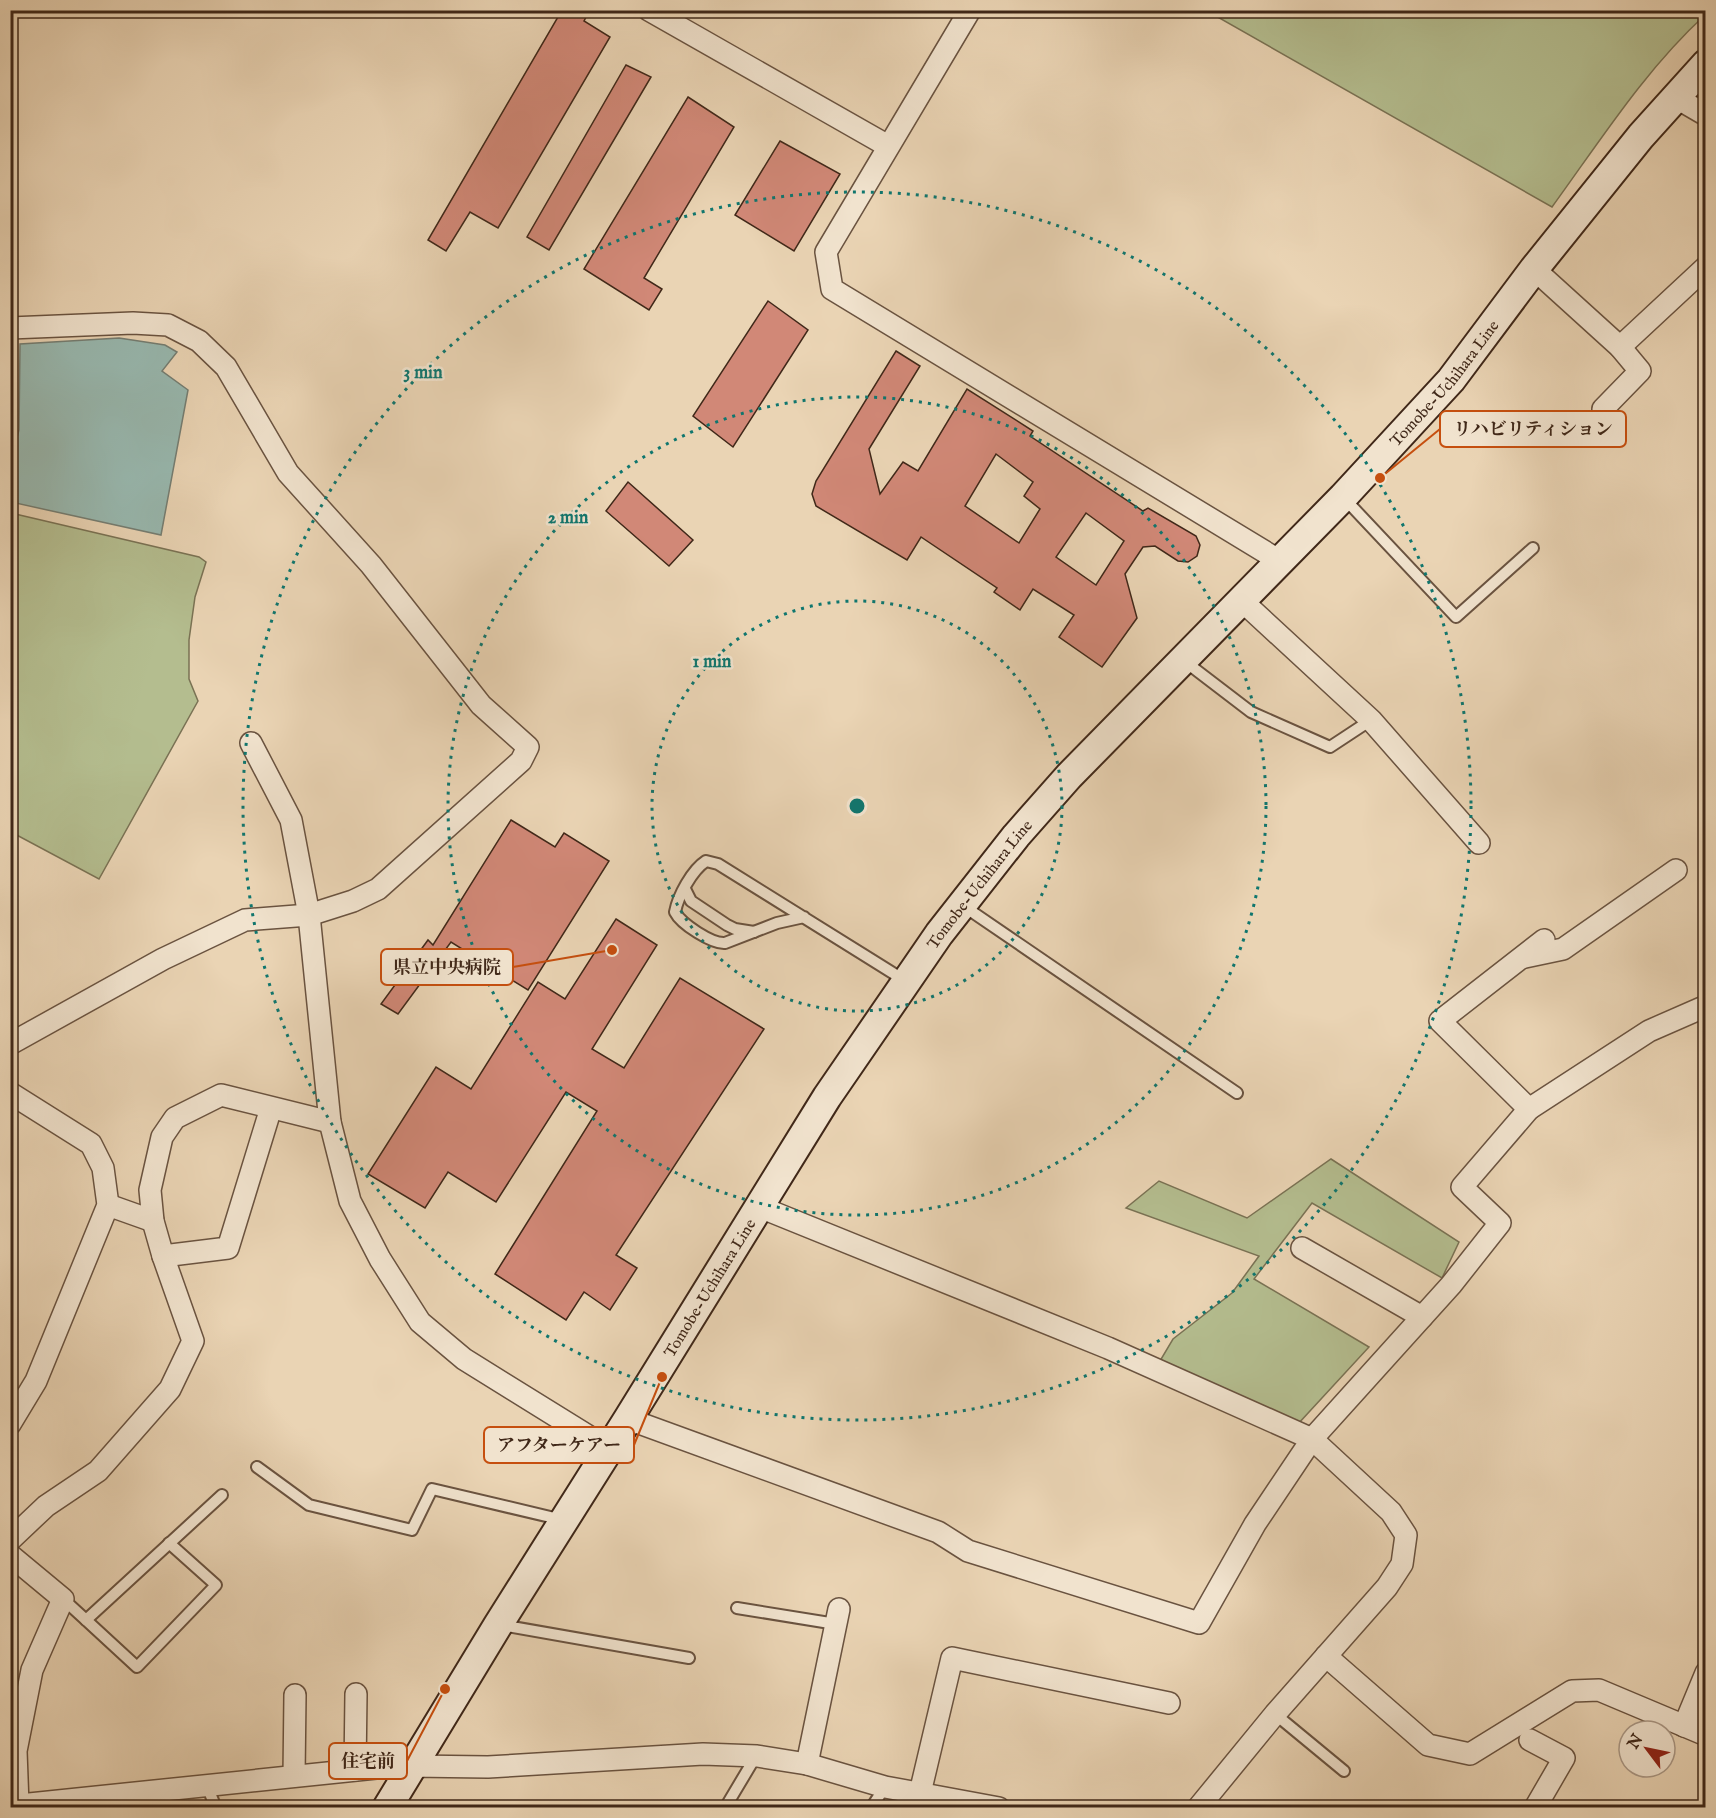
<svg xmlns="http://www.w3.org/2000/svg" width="1716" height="1818" font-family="'IM FELL English','Noto Serif JP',serif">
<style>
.green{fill:#b4bd8f;stroke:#7a7254;stroke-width:1.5}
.water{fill:#98b8af;stroke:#757e73;stroke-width:1.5}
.building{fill:#d18877;stroke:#402819;stroke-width:1.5;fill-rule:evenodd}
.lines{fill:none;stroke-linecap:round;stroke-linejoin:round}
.service-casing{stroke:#6a5340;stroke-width:14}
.minor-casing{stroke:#6a5340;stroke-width:24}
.secondary-casing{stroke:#402819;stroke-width:32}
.service{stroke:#f1e3ce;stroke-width:10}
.minor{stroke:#f1e3ce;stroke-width:21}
.secondary{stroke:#f1e3ce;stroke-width:28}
.ring{fill:none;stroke:#0f766e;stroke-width:3;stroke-dasharray:3 6}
.labels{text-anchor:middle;stroke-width:5;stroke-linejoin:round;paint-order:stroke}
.street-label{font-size:16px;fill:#402819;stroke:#f1e3ce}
.centre{fill:#0f766e;stroke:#f1e3ce;stroke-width:3}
.ring-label{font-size:18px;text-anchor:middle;font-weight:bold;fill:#0f766e;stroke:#f1e3ce;stroke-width:5;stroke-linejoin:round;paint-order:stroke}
.leader{fill:none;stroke:#c64f0f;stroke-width:2}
.callout-dot{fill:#c64f0f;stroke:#f1e3ce;stroke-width:2}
.callout{fill:#f1e3ce;stroke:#c64f0f;stroke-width:2}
.callout-label{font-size:18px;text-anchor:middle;font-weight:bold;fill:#402819}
</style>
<rect width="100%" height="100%" fill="#ead4b4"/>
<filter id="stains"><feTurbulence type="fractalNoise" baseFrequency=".00333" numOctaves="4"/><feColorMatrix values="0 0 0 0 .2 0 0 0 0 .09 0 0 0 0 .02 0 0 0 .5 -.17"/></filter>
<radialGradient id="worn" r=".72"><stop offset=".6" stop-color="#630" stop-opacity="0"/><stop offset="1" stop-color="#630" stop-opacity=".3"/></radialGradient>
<g class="green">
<path d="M1705,10V15C1645,70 1600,141 1552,207L1207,11Z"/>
<polygon points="11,513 199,557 206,562 195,597 189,640 189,679 198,701 99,879 11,832"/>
<polygon points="1331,1159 1459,1242 1442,1278 1312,1203 1254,1279 1369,1347 1297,1425 1157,1366 1173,1339 1232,1293 1259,1256 1126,1208 1159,1181 1247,1218"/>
</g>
<polygon class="water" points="119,338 165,345 177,352 162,371 188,390 161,535 11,502 11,461 19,430 20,344"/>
<g class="building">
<polygon points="562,10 590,10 584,21 610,37 498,228 470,212 446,251 428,240"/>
<polygon points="626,65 651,77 549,250 527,237"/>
<polygon points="688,97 734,127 644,278 662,289 649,310 584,269"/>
<polygon points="780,141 840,174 794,251 735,215"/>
<polygon points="768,301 808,330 733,447 693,416"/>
<path d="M896,351L920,366L869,449L880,494L903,462L918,471L967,389L1033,431L1030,436L1143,511L1148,508L1196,536L1200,545L1197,556L1188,562L1178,561L1155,546L1143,547L1125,574L1137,618L1102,667L1059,637L1074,615L1033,589L1020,610L994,592L997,588L921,537L907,560L816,506L812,494L816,481ZM996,454L1033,482L1024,496L1040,509L1019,543L965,506ZM1086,513L1124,541L1096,585L1056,557Z"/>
<polygon points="628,482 693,540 669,566 606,511"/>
<polygon points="511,820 555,847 564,833 609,861 528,990 451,942 398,1014 381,1004 428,940 433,945"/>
<polygon points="616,919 657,945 592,1049 624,1068 680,978 764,1029 616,1255 637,1268 610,1310 584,1292 566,1320 495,1274 597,1111 566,1092 496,1202 448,1172 425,1208 368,1174 436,1067 471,1089 538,982 565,999"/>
</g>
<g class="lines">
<defs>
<g id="service">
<polyline points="1343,497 1456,617 1533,548"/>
<polyline points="1183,660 1251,712 1330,747 1371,720"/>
<polyline points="685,889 691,901 727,925 735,929 754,932"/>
<polyline points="962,905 1237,1093"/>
<path d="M804,917L777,923L725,943C712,944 681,924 675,912C678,896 692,870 706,861L718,864L872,960L904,980"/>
<polyline points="257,1467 309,1505 412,1530 432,1489 563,1520"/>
<polyline points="63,1599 86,1620 222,1495"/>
<polyline points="737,1608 836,1624"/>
<polyline points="86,1620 137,1667 216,1585 169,1543"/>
<polyline points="501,1625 689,1658"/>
<polyline points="1275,1714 1344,1771"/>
<polyline points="207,1786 216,1808"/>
<polyline points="725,1808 756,1756"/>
<polyline points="871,1808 885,1787"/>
</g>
<g id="minor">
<polyline points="649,10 888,146"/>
<polyline points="970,10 826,252 832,289 1280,561"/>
<polyline points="1675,97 1706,115"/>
<polyline points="1534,269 1620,347 1640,371 1603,409"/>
<polyline points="10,328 133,323 168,325 199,341 226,367 288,473 371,565 481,705 528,747 521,761 378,889 353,901 309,915 245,920 163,959 10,1044"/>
<polyline points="1620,347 1706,267"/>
<polyline points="1241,600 1371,720 1479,843"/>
<polyline points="251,743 291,820 309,915 330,1122 350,1201 380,1259 420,1322 464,1359 609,1449"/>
<polyline points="1525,957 1563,949 1676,870"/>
<polyline points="10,1093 91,1144 103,1168 108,1205 36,1381 10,1424"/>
<polyline points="1529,1109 1440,1021 1544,940"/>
<polyline points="108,1205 153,1221"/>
<polyline points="760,1207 1108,1348 1312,1439 1391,1512 1406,1535 1402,1564 1387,1587 1275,1714 1198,1808"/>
<polyline points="1302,1248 1422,1317"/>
<polyline points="163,1256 228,1248 271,1108"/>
<polyline points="628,1419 938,1532 968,1551 1199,1623 1255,1524 1312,1439 1451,1285 1500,1223 1462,1187 1529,1109 1649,1031 1706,1006"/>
<polyline points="10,1540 46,1506 98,1471 170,1389 193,1341 163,1256 153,1221 150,1190 162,1137 175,1118 221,1095 330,1122"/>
<polyline points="10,1555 63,1599 32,1670 16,1751 18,1805"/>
<polyline points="1326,1656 1428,1745 1470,1754 1572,1691 1599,1690 1706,1735"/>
<polyline points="1684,1726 1706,1673"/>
<polyline points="1530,1740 1564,1758 1535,1808"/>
<polyline points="807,1764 839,1609"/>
<polyline points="355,1770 356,1694"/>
<polyline points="294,1776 295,1695"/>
<polyline points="920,1793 952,1658 1169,1703"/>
<polyline points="10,1806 376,1768 411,1766 488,1767 703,1754 757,1756 807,1764 885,1787 999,1808"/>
</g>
<g id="secondary">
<path id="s1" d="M387,1808L498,1625L628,1419L827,1097L939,934L1016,836L1069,776L1343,497L1451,380L1534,269L1641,136L1706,64"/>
</g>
</defs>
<use href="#service" class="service-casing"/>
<use href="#minor" class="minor-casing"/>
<use href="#secondary" class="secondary-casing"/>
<use href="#service" class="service"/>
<use href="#minor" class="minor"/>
<use href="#secondary" class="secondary"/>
</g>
<g class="ring">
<circle cx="857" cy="806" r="205"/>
<circle cx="857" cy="806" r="409"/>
<circle cx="857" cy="806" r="614"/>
</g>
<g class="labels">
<g class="street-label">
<text dy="6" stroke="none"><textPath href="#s1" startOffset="1782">Tomobe-Uchihara Line</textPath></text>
<text dy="6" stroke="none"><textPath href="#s1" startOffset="1098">Tomobe-Uchihara Line</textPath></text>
<text dy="6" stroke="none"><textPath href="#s1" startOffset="612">Tomobe-Uchihara Line</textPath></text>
</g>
</g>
<circle cx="857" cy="806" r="9" class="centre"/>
<g class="ring-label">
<text x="423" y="378">3 min</text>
<text x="568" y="523">2 min</text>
<text x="712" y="667">1 min</text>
</g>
<path class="leader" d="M1380 478L1440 429M612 950L513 967M662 1377L634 1445M445 1689L407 1761"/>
<g class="callout-dot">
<circle cx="1380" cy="478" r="6"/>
<circle cx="612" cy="950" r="6"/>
<circle cx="662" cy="1377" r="6"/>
<circle cx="445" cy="1689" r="6"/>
</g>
<g class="callout">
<rect x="1440" y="411" width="186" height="36" rx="6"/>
<rect x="381" y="949" width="132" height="36" rx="6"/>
<rect x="484" y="1427" width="150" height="36" rx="6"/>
<rect x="329" y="1743" width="78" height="36" rx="6"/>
</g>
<g class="callout-label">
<text x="1533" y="435">リハビリティション</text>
<text x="447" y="973">県立中央病院</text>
<text x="559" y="1451">アフターケアー</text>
<text x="368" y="1767">住宅前</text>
</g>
<rect width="1716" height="1818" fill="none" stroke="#ead4b4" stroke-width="36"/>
<rect x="12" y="12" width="1692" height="1794" fill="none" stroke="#402819" stroke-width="3"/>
<rect x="18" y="18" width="1680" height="1782" fill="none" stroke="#402819" stroke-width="1.5"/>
<g transform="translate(1647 1749) rotate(302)"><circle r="28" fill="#f1e3ce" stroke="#aa9886" stroke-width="1.5"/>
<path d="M0-4.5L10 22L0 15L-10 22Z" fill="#8f2418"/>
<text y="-9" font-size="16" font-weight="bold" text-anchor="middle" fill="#402819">N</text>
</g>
<rect width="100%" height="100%" filter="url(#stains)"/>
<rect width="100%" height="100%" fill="url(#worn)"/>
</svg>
